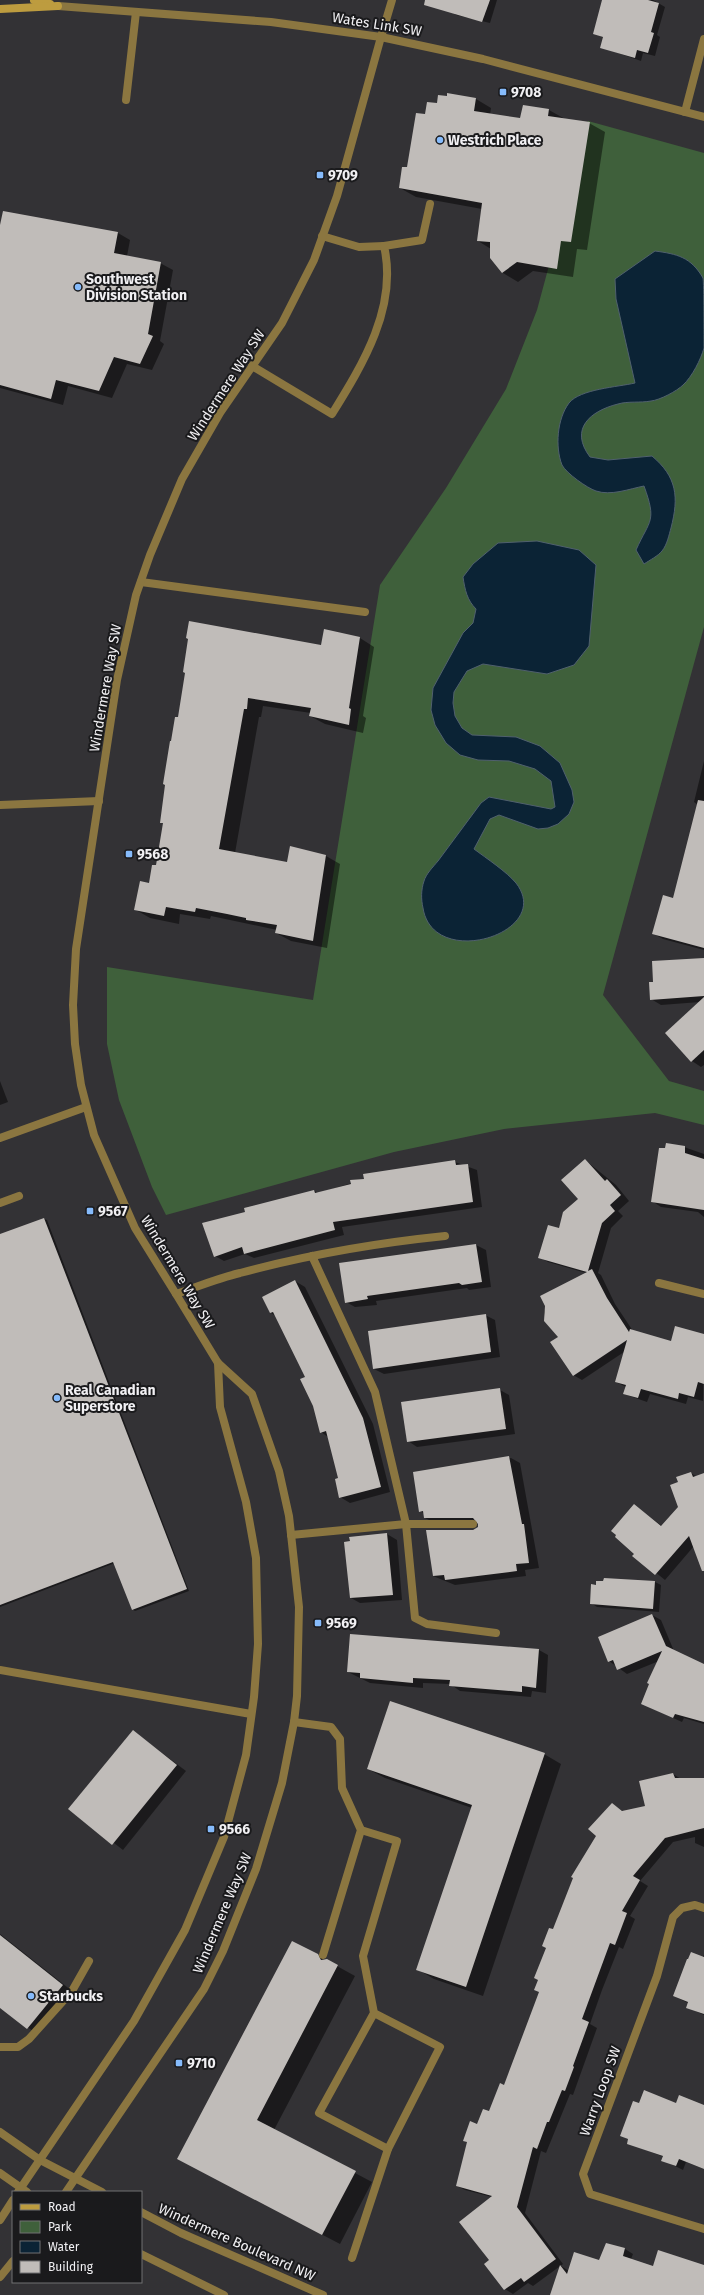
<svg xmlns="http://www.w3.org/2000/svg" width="704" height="2295" font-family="'Fira Sans',sans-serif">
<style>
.green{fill:#3f603b}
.water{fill:#0b2335;stroke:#50606e}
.shadow{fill:#0007}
.building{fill:#c0bcb9}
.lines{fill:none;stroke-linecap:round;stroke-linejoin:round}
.service{stroke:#8b7640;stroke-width:8}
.minor{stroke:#8b7640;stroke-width:8}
.tertiary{stroke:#8b7640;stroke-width:8}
.secondary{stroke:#bd9c3f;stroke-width:8}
.poi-dot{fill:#86bbfb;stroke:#1a1a1c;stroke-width:1.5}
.labels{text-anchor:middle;stroke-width:4;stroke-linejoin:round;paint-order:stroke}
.street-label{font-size:14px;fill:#f1f0f3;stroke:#1a1a1c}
.poi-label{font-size:14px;font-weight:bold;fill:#f1f0f3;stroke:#1a1a1c;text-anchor:start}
</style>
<rect width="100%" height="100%" fill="#333235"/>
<polygon class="green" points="588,121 704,153 704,627 603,995 669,1081 704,1091 704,1125 655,1113 504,1129 394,1152 166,1215 152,1187 119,1100 107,1044 107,967 313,1000 380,585 446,488 506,389 537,310"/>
<g class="water">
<path d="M655,251C677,254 691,257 703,278C704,282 704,341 704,348C701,359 692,377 683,385C677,391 660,400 651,401C640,403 628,401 618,404C590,411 569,429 590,457L608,460L652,456C677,477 679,497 671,528C669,535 667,545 662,551C658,556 650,560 644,564L636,550C650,519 657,522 644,486C629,489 611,496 596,491C587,488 566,473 562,465C555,447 557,419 569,403C580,389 618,387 635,383L616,299L615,279Z"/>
<path d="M537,541L579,550L596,565L589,646L574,665L547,674L483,664L467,671L454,692L453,703L455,716L462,728L472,735L516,737L540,746L560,763L572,790L574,802L569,814L558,824L548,828L538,829L499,815L490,819L474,849C486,858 507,872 516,883C555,933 433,971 423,908C421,899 421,890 424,881C426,874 433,867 438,861C452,842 467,822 481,803L489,797L551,809L555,807L551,781L535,769L509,761L478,760L460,755L446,743L435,725L431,710L433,688L463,633L473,623L476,609C467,600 465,590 463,577L473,564L498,543Z"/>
</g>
<g class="shadow">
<polygon points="436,0 497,0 490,23 456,15"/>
<polygon points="603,0 653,0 665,7 657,35 660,37 655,56 643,53 641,61 601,47 604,38 594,33"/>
<polygon points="476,99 491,108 490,115 520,119 524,106 549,110 565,119 589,123 605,132 587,250 577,249 573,277 533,271 518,282 503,273 491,258 491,249 478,241 482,209 416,197 400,188 426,115 438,104"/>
<polygon points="0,230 118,233 130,240 127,256 160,263 173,270 160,341 164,344 152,370 127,364 112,398 68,386 63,405 0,388"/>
<polygon points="360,638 374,647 363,716 366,718 363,733 325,724 310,716 311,713 263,706 261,717 259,717 235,853 288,863 326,856 340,864 327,948 291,941 276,933 277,930 211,916 210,919 180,914 179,924 150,918 136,910 150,884 156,866 164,824 162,822 171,742 322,646"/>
<polygon points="704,761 704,950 663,939 654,934 674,899 698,805 694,802"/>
<polygon points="704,959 704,1065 701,1067 692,1061 700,1002 661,1005 651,999 654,983"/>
<polygon points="0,1081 8,1102 0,1105"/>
<polygon points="684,1147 704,1154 704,1217 698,1212 661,1207 652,1201"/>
<polygon points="585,1160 616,1185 629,1201 618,1211 623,1216 611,1228 598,1273 601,1275 615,1304 633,1331 672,1342 704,1335 703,1401 688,1397 686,1404 650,1394 647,1402 624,1394 626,1387 616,1382 624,1352 582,1380 573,1375 560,1337 546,1322 544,1313 546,1306 586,1273 548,1262 539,1257 579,1199"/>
<polygon points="455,1162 477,1170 482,1207 342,1227 344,1235 254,1258 245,1254 224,1261 215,1256 246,1213 314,1191 319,1193 365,1179"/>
<polygon points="44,1219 47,1220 189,1591 135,1611 132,1609 115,1563 0,1607 0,1235"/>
<polygon points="476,1245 486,1250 491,1287 469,1290 467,1288 376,1301 377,1305 355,1307 346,1302 341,1264"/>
<polygon points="295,1281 305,1287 373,1424 390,1492 350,1503 340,1497 340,1479 328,1437 321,1432 306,1377 276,1316 271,1313"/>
<polygon points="485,1315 495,1320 500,1357 384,1374 374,1369"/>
<polygon points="500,1390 509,1395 515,1434 417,1447 408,1441"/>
<polygon points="511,1458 520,1463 539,1568 525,1570 526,1576 455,1585 433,1576 473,1530 478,1528 480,1523 435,1523 425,1518 425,1514 420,1511 414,1473"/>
<polygon points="691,1473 697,1477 704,1474 704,1551 694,1546 665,1580 634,1555 634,1505 662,1526 680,1507 679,1483"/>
<polygon points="387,1534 397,1540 402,1600 360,1603 351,1598 350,1538"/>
<polygon points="655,1582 661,1585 659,1612 597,1607 591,1603 597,1586"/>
<polygon points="652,1615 661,1620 674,1651 704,1665 704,1724 684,1718 682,1722 651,1708 659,1661 627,1674 609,1661"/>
<polygon points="351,1635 539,1650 548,1655 546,1693 532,1691 531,1697 460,1691 450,1684 423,1683 423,1688 370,1683 348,1672"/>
<polygon points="133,1731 186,1771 123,1850 70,1809"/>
<polygon points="544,1754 561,1764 483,1996 434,1979 417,1969 472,1808 385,1778 368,1769"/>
<polygon points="673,1774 681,1779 704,1780 704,1847 695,1843 695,1837 673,1842 640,1881 648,1886 630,1916 635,1919 623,1949 619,1947 602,1990 590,2024 597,2028 573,2095 570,2094 546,2153 541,2151 525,2213 563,2264 533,2286 528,2283 513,2294 505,2289 491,2261 492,2197 465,2190 457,2186 478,2125 490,2112 505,2086 540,1992 553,1931 597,1836 589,1829 612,1804 624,1812 647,1806"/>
<polygon points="0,1934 72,1991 37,2034 0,2007"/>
<polygon points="317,1955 355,1976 274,2130 372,2182 340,2244 195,2168"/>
<polygon points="704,1955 704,2015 687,2007 688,2003 674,1996"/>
<polygon points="640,2104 677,2104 704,2107 704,2169 686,2162 683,2170 663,2160 664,2157 628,2143 629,2140 622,2136"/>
<polygon points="625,2249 633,2254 631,2259 654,2267 704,2266 704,2295 552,2295 561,2266 569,2271 600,2261"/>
</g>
<g class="building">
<polygon points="425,0 490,0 482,22 424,5"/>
<polygon points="602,0 648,0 659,3 651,32 654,33 648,53 637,50 635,58 600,48 603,37 593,34"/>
<polygon points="447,93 476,98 474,111 520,118 523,105 549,109 548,116 590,122 571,242 561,241 557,269 517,262 502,273 490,258 490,242 477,241 482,203 399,188 402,167 407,167 416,113 425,114 427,102 437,103 438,95 447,96"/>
<polygon points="3,211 118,232 114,253 161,262 148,334 153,336 140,364 114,357 99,391 56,380 51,399 0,385 0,225"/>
<polygon points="189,621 321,645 324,629 360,637 349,708 351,709 349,725 309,716 311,708 248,698 247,709 244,709 219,849 287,862 290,846 326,855 313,941 275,933 277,925 246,920 246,918 227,914 196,908 195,912 166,907 164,916 134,910 140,881 149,883 152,865 156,865 163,823 160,823 165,785 163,784 170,741 171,741 175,717 178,717 185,673 183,672 188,639 186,638"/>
<polygon points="698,800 704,801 704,948 652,934 663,895 673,898"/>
<polygon points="704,958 704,996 650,1000 649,982 653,982 652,961"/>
<polygon points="704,997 704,1050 691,1062 665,1033"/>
<polygon points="666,1143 685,1146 685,1153 704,1159 704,1210 651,1202 659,1148 665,1148"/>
<polygon points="585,1159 605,1181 607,1179 621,1195 610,1205 615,1211 602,1223 588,1271 592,1269 607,1298 629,1332 630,1329 671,1341 675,1326 704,1334 704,1384 698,1382 694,1397 679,1393 678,1399 641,1389 638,1398 623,1394 626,1385 615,1382 627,1340 573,1376 550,1342 558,1337 544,1321 545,1306 540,1296 587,1272 538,1258 548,1225 559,1228 563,1212 578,1199 561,1180"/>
<polygon points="455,1160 456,1165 468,1164 473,1202 333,1222 335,1230 244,1254 242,1247 214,1257 202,1223 245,1212 244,1208 314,1190 315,1193 351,1184 350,1180 364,1179 363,1174"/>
<polygon points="44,1218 187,1589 132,1610 113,1562 0,1605 0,1234"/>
<polygon points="476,1244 482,1282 462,1285 459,1283 367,1296 368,1299 345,1303 339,1263"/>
<polygon points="295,1280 363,1418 381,1487 339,1498 335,1479 338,1478 326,1431 320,1433 313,1406 300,1379 305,1377 273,1312 270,1313 262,1297"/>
<polygon points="486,1314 491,1352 373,1369 368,1331"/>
<polygon points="500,1388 506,1429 407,1442 401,1402"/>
<polygon points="509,1456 522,1524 524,1524 529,1563 516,1564 517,1571 445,1580 444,1575 433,1576 426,1530 473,1530 478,1527 478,1524 473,1518 424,1518 423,1511 419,1512 413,1472"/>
<polygon points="691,1472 693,1477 704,1473 704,1571 702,1571 689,1536 655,1575 632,1556 634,1554 615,1537 616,1535 611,1531 634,1504 661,1526 678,1507 670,1485 678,1482 676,1477"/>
<polygon points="387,1533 393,1595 350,1598 344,1542 350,1541 349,1537"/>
<polygon points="604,1578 655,1581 653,1609 590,1604 591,1584 596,1585 596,1581 603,1581"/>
<polygon points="652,1614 666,1646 704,1664 704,1722 675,1714 673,1718 641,1704 649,1684 647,1683 662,1651 617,1670 613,1660 608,1662 598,1637"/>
<polygon points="350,1634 539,1649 536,1688 522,1686 522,1692 449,1686 450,1680 413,1678 413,1683 360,1678 360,1673 347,1672"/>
<polygon points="390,1701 545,1753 466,1987 416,1970 472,1805 367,1769"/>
<polygon points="133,1730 177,1765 112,1845 68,1809"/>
<polygon points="673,1773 675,1778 704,1778 704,1828 665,1838 633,1876 640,1880 622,1911 627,1913 615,1945 610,1943 582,2019 589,2022 573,2066 574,2067 565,2091 562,2090 549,2122 547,2122 537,2149 533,2147 517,2207 556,2259 524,2282 521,2278 504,2290 484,2264 489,2260 459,2222 492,2196 456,2186 467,2142 463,2141 470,2121 477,2124 483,2109 489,2111 500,2083 504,2085 539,1992 534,1990 538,1980 534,1978 546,1948 542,1946 549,1928 553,1929 573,1878 571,1877 596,1836 588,1829 612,1803 622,1811 645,1806 639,1781"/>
<polygon points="0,1935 63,1985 27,2029 0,2008"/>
<polygon points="292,1941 318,1954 321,1960 327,1959 338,1965 257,2120 356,2171 322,2235 177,2159"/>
<polygon points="691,1952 704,1957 704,2014 686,2008 688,2002 673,1996 687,1959 688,1959"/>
<polygon points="644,2090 676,2103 679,2095 704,2105 704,2169 679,2159 676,2166 661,2161 663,2156 627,2144 628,2139 620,2136 633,2101 639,2103"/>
<polygon points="606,2243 625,2248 623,2256 653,2266 658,2250 704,2265 704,2295 550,2295 560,2265 567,2274 574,2252 599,2260"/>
</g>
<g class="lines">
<g class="service">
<polyline points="126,100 136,12"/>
<polyline points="322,236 359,247 384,246"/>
<path d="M252,366L332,414C363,364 398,307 384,246L422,240L430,204"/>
<polyline points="141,582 365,612"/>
<polyline points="0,805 99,801"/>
<polyline points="0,1138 86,1107"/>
<polyline points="0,1203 19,1196"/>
<polyline points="0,1670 251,1714"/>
<polyline points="294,1722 331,1727 340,1739 342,1788 361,1830 323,1955"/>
<polyline points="361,1830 397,1841 363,1956 374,2013 319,2113 388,2149 440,2047 374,2013"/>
<polyline points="0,2047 18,2047 29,2039 72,1991 89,1961"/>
<polyline points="352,2258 388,2149"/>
</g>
<g class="minor">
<polyline points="381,37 392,0"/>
<polyline points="685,112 704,39"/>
<polyline points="312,1256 375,1392 406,1524 415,1618 427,1624 496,1633"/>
<polyline points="659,1283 704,1294"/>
<path d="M176,1294C197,1287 218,1278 240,1273C307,1255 376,1243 445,1236"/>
<polyline points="291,1535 406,1524 473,1524"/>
<polyline points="704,1908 695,1905 682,1908 673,1917 657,1976 583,2174 590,2194 704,2229"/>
</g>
<g class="tertiary">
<polyline points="58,6 271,22 381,37 483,59 704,117"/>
<polyline points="0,2132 40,2160 102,2192"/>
<polyline points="0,2173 27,2192"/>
<polyline points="18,2192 134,2021 185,1930 224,1837 246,1755 254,1697 258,1644 256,1558 246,1502 220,1407 218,1363"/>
<polyline points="66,2192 204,1989 223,1951 256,1869 282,1783 294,1722 297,1696 299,1607 289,1516 279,1471 252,1394 218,1363 176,1294 135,1228 94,1135 81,1085 75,1044 73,1005 76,949 117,680 136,595 150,555 182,479 220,413 282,323 314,260 337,196 381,37"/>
<polyline points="141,2212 181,2233 323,2295"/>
<polyline points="0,2220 13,2200"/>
<polyline points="141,2254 224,2295"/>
<polyline points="0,2277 13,2261"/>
</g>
<g class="secondary">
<polyline points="34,0 50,4"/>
<polyline points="0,9 58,6"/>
</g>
</g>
<g class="poi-dot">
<rect x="499" y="88" width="8" height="8" rx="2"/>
<circle cx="440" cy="140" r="4"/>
<rect x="316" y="171" width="8" height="8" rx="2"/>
<circle cx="78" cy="287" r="4"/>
<rect x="125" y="850" width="8" height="8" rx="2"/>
<rect x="86" y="1207" width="8" height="8" rx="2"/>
<circle cx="57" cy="1398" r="4"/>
<rect x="314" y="1619" width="8" height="8" rx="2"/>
<rect x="207" y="1825" width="8" height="8" rx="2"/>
<circle cx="31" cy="1996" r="4"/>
<rect x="175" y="2059" width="8" height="8" rx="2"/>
</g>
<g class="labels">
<g class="street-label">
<text transform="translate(377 24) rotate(9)" y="5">Wates Link SW</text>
<text transform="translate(226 385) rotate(-57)" y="5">Windermere Way SW</text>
<text transform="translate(105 688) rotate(-80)" y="5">Windermere Way SW</text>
<text transform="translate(178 1272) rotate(59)" y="5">Windermere Way SW</text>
<text transform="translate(222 1913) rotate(-67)" y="5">Windermere Way SW</text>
<text transform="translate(600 2091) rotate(-70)" y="5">Warry Loop SW</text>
<text transform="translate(237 2242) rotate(24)" y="5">Windermere Boulevard NW</text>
</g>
<g class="poi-label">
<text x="511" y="97">9708</text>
<text x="448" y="145">Westrich Place</text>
<text x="328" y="180">9709</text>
<text x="86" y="284">Southwest<tspan x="86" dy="16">Division Station</tspan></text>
<text x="137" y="859">9568</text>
<text x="98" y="1216">9567</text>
<text x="65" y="1395">Real Canadian<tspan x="65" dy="16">Superstore</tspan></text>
<text x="326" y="1628">9569</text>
<text x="219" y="1834">9566</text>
<text x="39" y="2001">Starbucks</text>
<text x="187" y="2068">9710</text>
</g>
</g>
<rect x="12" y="2191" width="130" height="92" fill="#1a1a1c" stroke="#707072"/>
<rect x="20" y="2204" width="20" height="6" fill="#bd9c3f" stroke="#707072"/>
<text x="48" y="2211" font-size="12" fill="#f1f0f3">Road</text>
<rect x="20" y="2221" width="20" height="12" fill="#3f603b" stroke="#707072"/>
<text x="48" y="2231" font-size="12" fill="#f1f0f3">Park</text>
<rect x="20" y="2241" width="20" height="12" fill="#0b2335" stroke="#707072"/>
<text x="48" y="2251" font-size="12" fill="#f1f0f3">Water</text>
<rect x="20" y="2261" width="20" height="12" fill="#c0bcb9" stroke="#707072"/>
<text x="48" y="2271" font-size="12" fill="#f1f0f3">Building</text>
</svg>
